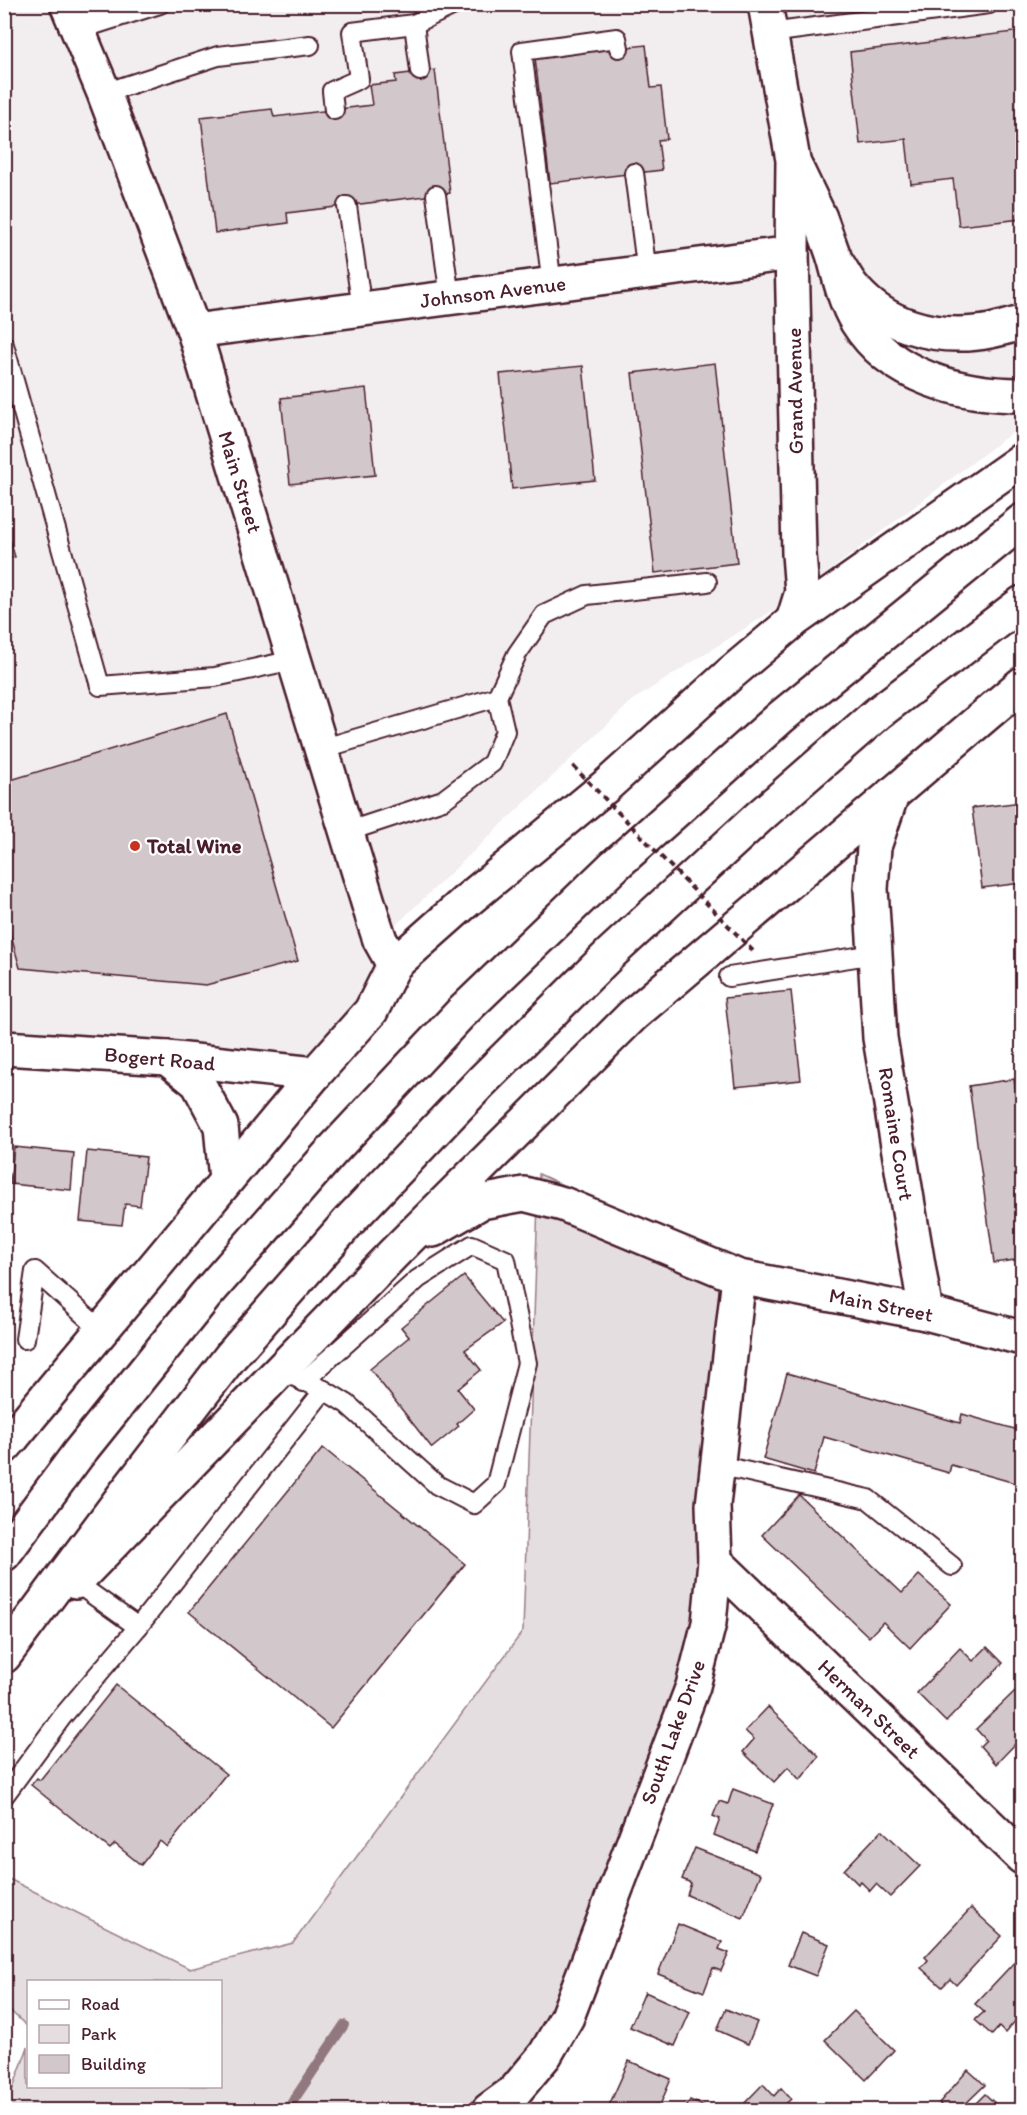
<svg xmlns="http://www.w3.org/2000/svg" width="1027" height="2115" font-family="Itim,sans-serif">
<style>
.built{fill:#f2eeef}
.green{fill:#e5dee0;stroke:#987e86;stroke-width:1.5}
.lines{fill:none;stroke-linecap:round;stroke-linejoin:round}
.stream{stroke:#91787e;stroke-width:10}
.building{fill:#d2c7cb;stroke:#4a1f2b;stroke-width:1.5}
.service-casing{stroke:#4a1f2b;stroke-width:22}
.minor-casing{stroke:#4a1f2b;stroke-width:38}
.tertiary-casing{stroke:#4a1f2b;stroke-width:38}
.secondary-casing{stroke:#4a1f2b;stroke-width:38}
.primary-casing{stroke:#4a1f2b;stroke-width:38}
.trunk-casing{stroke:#4a1f2b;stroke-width:38}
.service{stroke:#fff;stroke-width:18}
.minor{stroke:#fff;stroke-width:33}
.tertiary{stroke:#fff;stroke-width:33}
.secondary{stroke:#fff;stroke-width:33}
.primary{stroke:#fff;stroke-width:33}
.trunk{stroke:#fff;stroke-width:33}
.path-bridge{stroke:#4a1f2b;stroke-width:4;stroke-dasharray:6 4.5;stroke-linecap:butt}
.poi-dot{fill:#c8321e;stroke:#fff;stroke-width:2}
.labels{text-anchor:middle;stroke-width:4.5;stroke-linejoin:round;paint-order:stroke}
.street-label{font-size:21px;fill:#4a1f2b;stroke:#fff}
.poi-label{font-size:21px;font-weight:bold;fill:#4a1f2b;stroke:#fff;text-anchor:start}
</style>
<rect width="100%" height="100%" fill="#fff"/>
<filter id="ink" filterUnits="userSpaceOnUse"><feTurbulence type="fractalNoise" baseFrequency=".0167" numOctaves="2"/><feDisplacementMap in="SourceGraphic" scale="12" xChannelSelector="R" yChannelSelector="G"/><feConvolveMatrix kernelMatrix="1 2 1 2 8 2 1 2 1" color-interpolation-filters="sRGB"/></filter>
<g filter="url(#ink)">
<polygon class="built" points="4,5 1022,5 1022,425 802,592 633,700 380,940 394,965 315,1074 5,1048"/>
<polygon class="green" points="539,1174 721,1260 693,1686 515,2091 478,2110 5,2110 28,2047 28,2086 220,2086 220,1982 28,1982 28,2027 5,2006 5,1877 190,1969 293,1943 523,1631"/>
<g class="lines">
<polyline class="stream" points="287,2110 344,2025"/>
</g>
<g class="building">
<polygon points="1022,31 1022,219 959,226 953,179 911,184 906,139 860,144 850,52"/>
<polygon points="646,45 651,88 661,87 667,139 658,140 662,170 550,183 535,58"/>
<polygon points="435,70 450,193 287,213 288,223 215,233 201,117 272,109 274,117 372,105 369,85 396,82 395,75"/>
<polygon points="715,363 737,563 655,573 632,373"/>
<polygon points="583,366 595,480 512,489 500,374"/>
<polygon points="366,388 375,475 290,484 281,398"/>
<polygon points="4,520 15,557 4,560"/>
<polygon points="227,714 298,961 206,985 20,968 4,911 4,782"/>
<polygon points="1022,802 1022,883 982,888 972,808"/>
<polygon points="791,991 801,1080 735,1087 725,998"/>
<polygon points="1014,1079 1022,1135 1022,1259 994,1263 969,1086"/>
<polygon points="14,1147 74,1153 71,1190 10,1184"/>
<polygon points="87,1151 146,1157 140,1206 125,1204 122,1225 80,1221"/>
<polygon points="464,1276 503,1323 465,1350 481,1370 458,1389 474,1409 457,1424 459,1426 432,1448 370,1369 409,1337 401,1327"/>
<polygon points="787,1373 960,1423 962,1414 1022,1431 1022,1485 951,1465 949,1473 824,1437 814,1474 763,1459"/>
<polygon points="323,1448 465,1564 331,1728 189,1612"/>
<polygon points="799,1495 902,1593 919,1575 951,1604 910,1648 883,1622 869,1637 762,1535"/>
<polygon points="987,1647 1003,1663 946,1722 917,1693 960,1648 973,1661"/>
<polygon points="116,1685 226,1774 167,1847 160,1841 141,1865 115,1844 110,1849 31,1785 37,1778 40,1780"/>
<polygon points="1015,1691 1021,1697 1022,1696 1022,1737 996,1764 980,1746 986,1740 976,1729"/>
<polygon points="768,1707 819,1756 800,1780 788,1767 774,1782 743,1752 754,1739 745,1731"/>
<polygon points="733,1789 773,1804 755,1851 714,1835 720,1819 713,1816 719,1801 728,1804"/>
<polygon points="882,1830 920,1866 890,1897 876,1884 870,1891 860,1881 858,1884 844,1870"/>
<polygon points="695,1848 761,1874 743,1918 687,1895 691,1883 682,1879"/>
<polygon points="971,1908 1002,1936 956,1985 950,1979 942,1987 921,1968 928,1960 925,1957"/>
<polygon points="678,1924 722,1942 719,1949 729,1953 721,1971 713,1968 704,1992 658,1974"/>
<polygon points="801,1933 829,1944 816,1976 788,1965"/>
<polygon points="1021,1955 1022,2013 1005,2033 999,2027 992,2035 975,2020 984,2012 975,2004"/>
<polygon points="645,1992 690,2012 675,2046 630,2027"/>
<polygon points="726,2009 757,2022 748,2044 717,2030"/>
<polygon points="854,2011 894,2050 866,2080 825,2040"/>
<polygon points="629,2061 671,2079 658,2110 607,2110"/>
<polygon points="968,2070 985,2085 959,2110 945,2110 939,2103"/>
<polygon points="763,2084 774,2096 781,2088 791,2099 779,2110 741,2110 739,2109"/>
<polygon points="985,2094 1002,2110 970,2109"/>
<polygon points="690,2100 710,2109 709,2110 685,2110"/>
</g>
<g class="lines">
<defs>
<g id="service">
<polyline points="414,24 420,71"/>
<polyline points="79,29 102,4"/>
<polyline points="78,30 160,4"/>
<polyline points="770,33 989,4"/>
<polyline points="104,93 218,56 310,45"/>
<polyline points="334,110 332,91 359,79 352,32 414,24 456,4"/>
<polyline points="634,173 647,273"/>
<polyline points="436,195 450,298"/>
<polyline points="347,206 362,309"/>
<polyline points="552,285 522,51 617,38 619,48"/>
<polyline points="4,345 100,686 215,677 294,660"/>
<polyline points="321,749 497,697 517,654 544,615 587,595 707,582"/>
<polyline points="346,832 443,800 492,763 505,731 497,697"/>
<polyline points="729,977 875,954"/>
<polyline points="25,1339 35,1271 101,1330"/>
<polyline points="280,1370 324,1390 347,1404 437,1485 474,1504 496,1484 527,1363 506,1260 472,1245 418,1279 303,1382"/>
<polyline points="718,1465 868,1499 952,1566"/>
<polyline points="75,1582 138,1627"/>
<polyline points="4,1796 62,1717 138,1627 324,1390"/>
</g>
<g id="minor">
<path d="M837,263C843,272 848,283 855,290C885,325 932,338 977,333C992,332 1008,326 1022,323"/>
<polyline points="194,331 792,253"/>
<polyline points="4,1048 167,1058 315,1074"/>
<polyline points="167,1058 198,1083 221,1126 226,1180"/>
<polyline points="715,1561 1022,1857"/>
<polyline points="489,2110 515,2091 545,2055 567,2017 693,1686 709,1623 715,1561 713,1505 739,1277"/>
</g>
<g id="tertiary">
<polyline points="892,794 874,847 871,889 875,954 880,1038 926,1313"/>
<polyline points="433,1230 481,1202 524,1194 563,1204 739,1277 926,1313 1022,1338"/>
<polyline points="12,1438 315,1074 371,1011 394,965 464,903 606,786 730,674 793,621"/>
<polyline points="75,1582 393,1254 633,1015 1022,684"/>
</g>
<g id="secondary">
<polyline points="765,4 793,160 792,253 799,554 802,592 793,621"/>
<polyline points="796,168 820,218 834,257"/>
</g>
<polyline id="primary" points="67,4 104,93 194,331 374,922 380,940 394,965"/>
<g id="trunk">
<path d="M834,257C840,280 845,302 857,322C891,377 961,395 1022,395"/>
<polyline points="793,621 1022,460"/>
<polyline points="4,1447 12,1438"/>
<polyline points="4,1554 78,1454 205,1296 332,1151 460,1014 615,865 781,717 1022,521"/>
<polyline points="4,1656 124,1495 231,1356 349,1221 482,1081 610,954 760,816 878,713 1022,603"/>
</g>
</defs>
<use href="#service" class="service-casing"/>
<use href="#minor" class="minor-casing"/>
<use href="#tertiary" class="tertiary-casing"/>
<use href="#secondary" class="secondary-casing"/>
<use href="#primary" class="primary-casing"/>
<use href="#trunk" class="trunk-casing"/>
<use href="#service" class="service"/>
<use href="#minor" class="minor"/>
<use href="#tertiary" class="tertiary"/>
<use href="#secondary" class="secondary"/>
<use href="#primary" class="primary"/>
<use href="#trunk" class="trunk"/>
<polyline class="path-bridge" points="573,766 755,953"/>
</g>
</g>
<circle class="poi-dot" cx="135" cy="846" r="6"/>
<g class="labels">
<g class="street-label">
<text transform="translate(493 292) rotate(-7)" y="7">Johnson Avenue</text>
<text transform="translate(795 391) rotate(-91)" y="7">Grand Avenue</text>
<text transform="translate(240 482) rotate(73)" y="7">Main Street</text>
<text transform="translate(160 1059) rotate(5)" y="7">Bogert Road</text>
<text transform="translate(896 1134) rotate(81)" y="7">Romaine Court</text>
<text transform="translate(881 1305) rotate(11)" y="7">Main Street</text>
<text transform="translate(869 1709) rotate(44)" y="7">Herman Street</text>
<text transform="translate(673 1732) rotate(-70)" y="7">South Lake Drive</text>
</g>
<g class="poi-label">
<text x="147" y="853">Total Wine</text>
</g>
</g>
<rect width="1027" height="2115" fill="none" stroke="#fff" stroke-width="24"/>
<rect x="12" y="12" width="1003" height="2091" fill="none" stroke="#4a1f2b" stroke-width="2" filter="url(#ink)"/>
<rect x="27" y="1980" width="195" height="108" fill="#ffffff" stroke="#b7a5aa" stroke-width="1.5"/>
<rect x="39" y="2000" width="30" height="9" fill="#ffffff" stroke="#b7a5aa" stroke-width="1.5"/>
<text x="81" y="2010" font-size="18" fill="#4a1f2b">Road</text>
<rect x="39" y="2025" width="30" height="18" fill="#e5dee0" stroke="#b7a5aa" stroke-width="1.5"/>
<text x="81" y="2040" font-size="18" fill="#4a1f2b">Park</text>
<rect x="39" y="2055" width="30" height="18" fill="#d2c7cb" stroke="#b7a5aa" stroke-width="1.5"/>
<text x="81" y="2070" font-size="18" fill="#4a1f2b">Building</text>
</svg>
